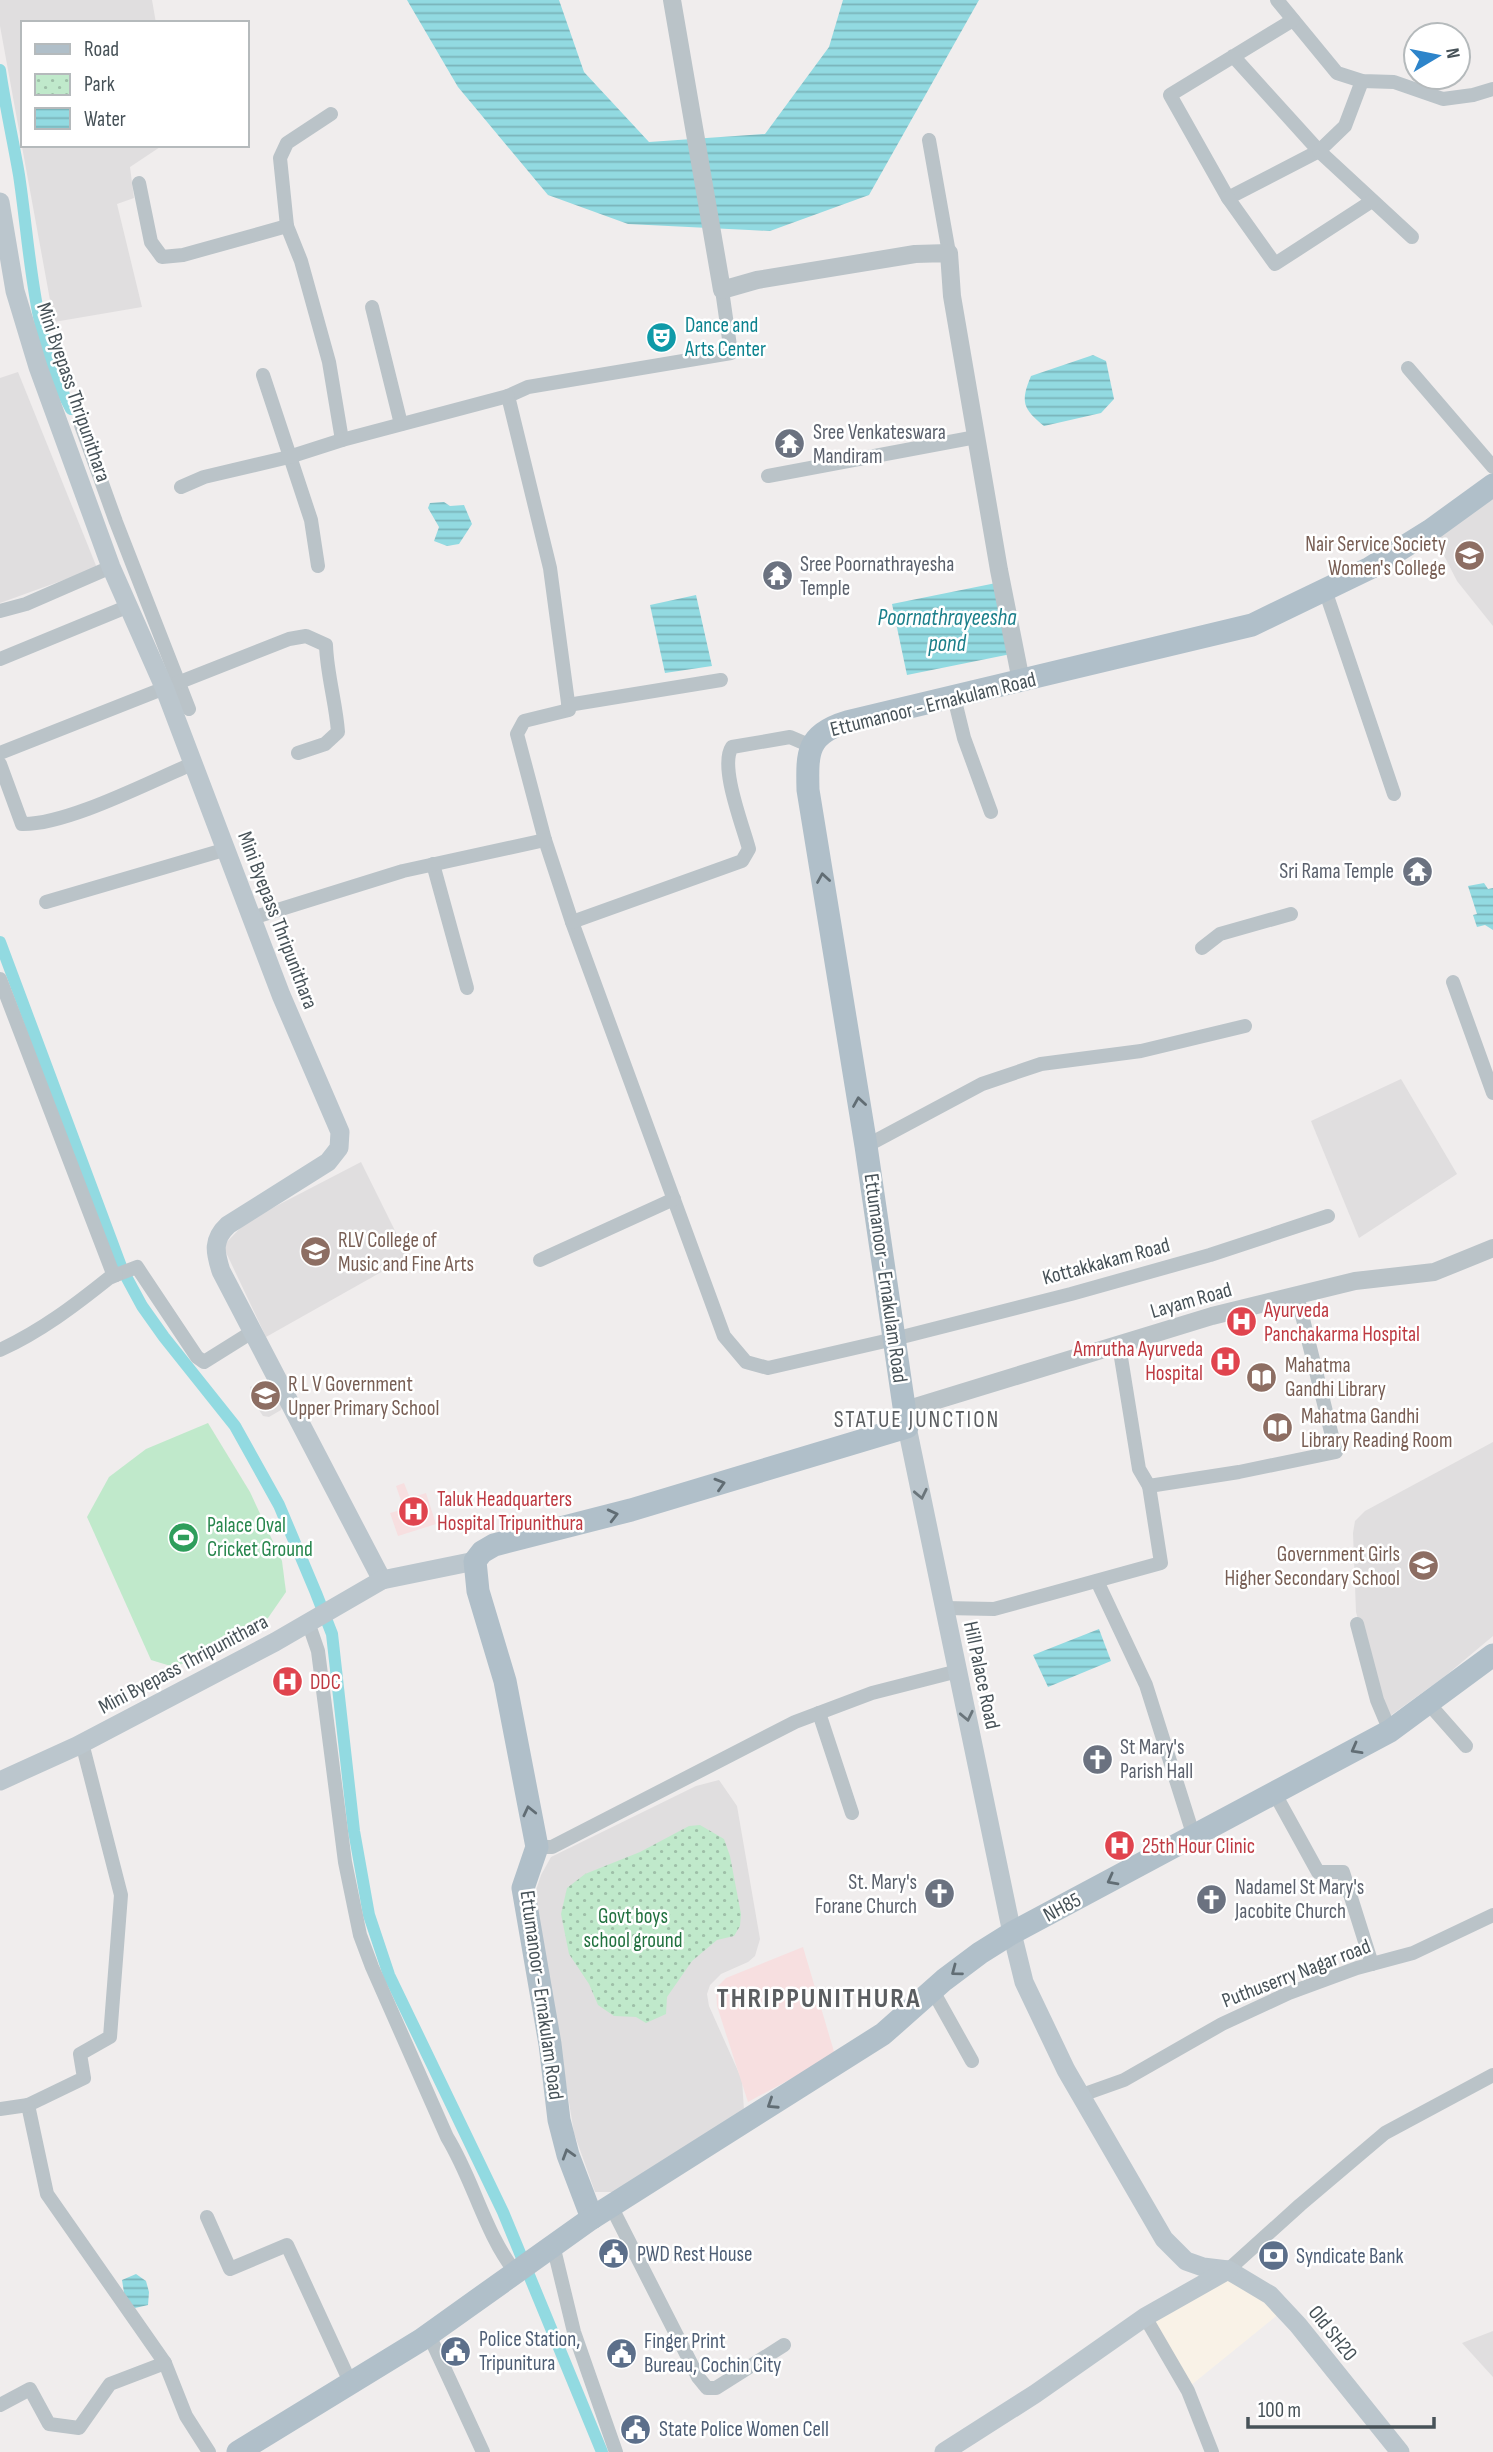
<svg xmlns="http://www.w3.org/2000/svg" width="1493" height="2452" font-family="'Sofia Sans Condensed',sans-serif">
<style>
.commercial{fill:#f9f2e7}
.education{fill:#e0dedf}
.medical{fill:#f7dfe0}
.grass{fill:#c0e9cb}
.park{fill:url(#park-dots)}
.water{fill:url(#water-rules)}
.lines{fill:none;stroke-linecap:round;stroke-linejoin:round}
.canal{stroke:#92dae1;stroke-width:12}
.minor{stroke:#bac3c8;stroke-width:14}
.tertiary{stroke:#bac3c8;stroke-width:18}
.secondary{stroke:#bbc6cd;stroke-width:19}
.primary{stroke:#b0bfc9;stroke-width:23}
.oneway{stroke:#616d74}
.oneway2{stroke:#6a757b}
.labels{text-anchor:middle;stroke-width:5;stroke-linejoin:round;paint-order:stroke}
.culture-label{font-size:21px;fill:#0d838f;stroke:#fff;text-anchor:start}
.street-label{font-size:21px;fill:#475258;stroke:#fff}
.worship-label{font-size:21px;fill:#5b616d;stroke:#fff;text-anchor:start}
.education-label{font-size:21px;fill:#785e54;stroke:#fff;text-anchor:start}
.health-label{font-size:21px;fill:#be3a42;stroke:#fff;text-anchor:start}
.leisure-label{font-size:21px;fill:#27864d;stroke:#fff;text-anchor:start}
.park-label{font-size:21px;fill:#21713f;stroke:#fff}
.service-label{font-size:21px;fill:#4e5e75;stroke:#fff;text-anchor:start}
.water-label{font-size:23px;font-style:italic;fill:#1b7f8a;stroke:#fff}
.neighbourhood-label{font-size:23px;letter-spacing:2px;fill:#5b5e61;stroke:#fff}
.district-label{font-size:28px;font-weight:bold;letter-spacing:2px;fill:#5b5e61;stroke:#fff}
</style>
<defs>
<pattern id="park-dots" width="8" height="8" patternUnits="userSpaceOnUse" patternTransform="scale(1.75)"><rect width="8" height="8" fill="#c0e9cb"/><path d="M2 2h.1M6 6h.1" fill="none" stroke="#9ebfa8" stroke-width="1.8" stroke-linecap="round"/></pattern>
<pattern id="water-rules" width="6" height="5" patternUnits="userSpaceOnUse" patternTransform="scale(1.75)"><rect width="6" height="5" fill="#92dae1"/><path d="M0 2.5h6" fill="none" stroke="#79b3b9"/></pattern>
</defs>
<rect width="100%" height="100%" fill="#f0eded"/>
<polygon class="commercial" points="1228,2277 1280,2313 1190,2386 1153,2317"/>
<g class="education">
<polygon points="0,0 152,0 156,23 23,23 23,145 163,145 130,167 134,198 117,204 142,307 54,322 0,26"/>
<polygon points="18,372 97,568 0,603 0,378"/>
<polygon points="1493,484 1493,626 1457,581 1431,530"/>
<polygon points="1401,1079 1457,1174 1359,1238 1311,1121"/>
<polygon points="361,1162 408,1257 266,1337 223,1246 247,1221"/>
<polygon points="267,1380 283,1405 281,1410 269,1417 263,1416 255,1404 250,1387"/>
<polygon points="1493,1442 1493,1636 1444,1677 1390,1716 1371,1669 1356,1612 1353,1533 1355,1521 1365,1511"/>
<polygon points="719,1780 737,1806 760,1939 755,1956 748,1962 721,1974 710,1985 707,1994 709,2006 742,2080 744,2110 617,2192 595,2192 574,2133 535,1893 541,1875 551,1857 696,1786"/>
<polygon points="1493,2331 1493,2377 1462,2343"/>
</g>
<g class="medical">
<polygon points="404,1483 410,1498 426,1493 436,1524 398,1536 390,1513 404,1509 396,1486"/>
<polygon points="803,1947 835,2055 748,2102 717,2006 716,1988 726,1978"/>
</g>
<polygon class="grass" points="208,1423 250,1492 282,1561 286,1592 268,1618 215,1651 174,1667 151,1660 87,1517 109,1477 146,1449"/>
<polygon class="park" points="700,1825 724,1839 730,1856 741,1914 740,1926 734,1936 717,1940 692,1961 667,1997 666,2014 646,2023 636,2017 614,2016 598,2005 589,1984 569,1954 561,1914 567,1888 585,1874 640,1852 689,1826"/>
<g class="water">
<polygon points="407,0 559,0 584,72 649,142 765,134 829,47 843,0 979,0 869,195 770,231 628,224 548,195 458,87"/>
<path d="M1093,355L1106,361L1114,399L1101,413L1044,426C1023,409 1020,402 1031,376Z"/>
<polygon points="444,502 450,506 464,505 472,524 459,544 447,546 434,541 439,527 428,508 430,503"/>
<polygon points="996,583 1011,654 907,675 892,604"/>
<polygon points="696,595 712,666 665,673 650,605"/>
<polygon points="1484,883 1488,889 1493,888 1493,930 1485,925 1477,927 1473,915 1477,914 1468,886"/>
<polygon points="1099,1629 1111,1661 1048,1687 1033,1655"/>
<polygon points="136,2274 146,2281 149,2292 148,2305 135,2308 125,2299 122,2280"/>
</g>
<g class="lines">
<g class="canal">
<path d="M0,70C5,105 13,140 19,175C31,255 32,337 71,409"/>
<polyline points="0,942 122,1269 142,1306 164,1337 235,1426 279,1505 316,1593 332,1634 354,1831 369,1915 389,1975 503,2212 602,2452"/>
</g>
<g class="minor">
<polyline points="1277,0 1337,73 1362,81 1394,82 1443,99 1473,95 1493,89"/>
<polyline points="1233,56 1319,151 1228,198 1170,95 1293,20"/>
<polyline points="1362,81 1345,126 1319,151 1412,237"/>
<polyline points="331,114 287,143 280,158 287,226 301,261 329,362 342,440"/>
<polyline points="929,140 949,253"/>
<polyline points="139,183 151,242 162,257 183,255 287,226"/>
<polyline points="1228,198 1275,264 1372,201"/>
<polyline points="722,290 731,353 528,387 508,396 550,568 569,710 524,721 517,734 545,840 572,922 724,1336 746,1362 768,1368 894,1339 1071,1294 1210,1255 1328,1216"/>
<polyline points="372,307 401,424"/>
<polyline points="1408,368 1493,467"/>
<polyline points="263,375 311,520 318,566"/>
<polyline points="81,425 116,522 189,709"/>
<polyline points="768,476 976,437"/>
<polyline points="181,487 204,477 289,457 342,440 508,396"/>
<polyline points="1325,590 1394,794"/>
<polyline points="0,611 26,604 111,567"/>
<polyline points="0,659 129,606"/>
<polyline points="954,697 964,738 991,812"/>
<polyline points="568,705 721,680"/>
<path d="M0,753L289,639L306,636L326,645C327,675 336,703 338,732L325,744L298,753"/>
<path d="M0,764L22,824C67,825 149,782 192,764"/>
<polyline points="433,864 467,988"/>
<polyline points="46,902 227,849"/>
<polyline points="252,918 403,871 545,840"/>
<path d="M572,922L742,861L749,849C743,826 719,766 732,747L790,737L811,746"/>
<polyline points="1202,948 1220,934 1291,914"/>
<polyline points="0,979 112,1271 116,1275 137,1267 197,1357 204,1362 252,1332"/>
<polyline points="1453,982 1493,1093"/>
<polyline points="866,1146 982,1084 1041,1064 1141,1051 1245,1026"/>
<polyline points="540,1260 674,1199"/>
<polyline points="1119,1345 1139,1469 1149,1486"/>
<path d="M0,1350C41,1331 74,1306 109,1278L116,1275"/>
<polyline points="1097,1581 1146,1685 1194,1837"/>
<polyline points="945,1608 994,1609 1161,1563 1149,1486 1239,1472 1336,1452 1297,1295"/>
<path d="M308,1622L318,1651L345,1862L360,1935L372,1967L447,2137C474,2181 484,2232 516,2273"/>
<polyline points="1357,1624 1377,1700 1390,1731"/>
<polyline points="1429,1704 1466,1746"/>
<polyline points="819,1713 852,1813"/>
<polyline points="82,1743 121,1895 110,2037 80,2054 84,2078 28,2105 47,2194 165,2363"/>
<polyline points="1275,1794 1318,1872 1343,1872 1372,1964"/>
<polyline points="537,1847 552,1847 795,1722 872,1693 958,1671"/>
<polyline points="933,1991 972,2061"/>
<polyline points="1079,2096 1124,2080 1222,2024 1289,1993 1357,1968 1413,1953 1493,1915"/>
<polyline points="0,2109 28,2105"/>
<polyline points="611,2206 698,2377 707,2388 716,2388 784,2345"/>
<polyline points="207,2217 230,2269 287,2245 351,2384"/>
<polyline points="553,2245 574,2332 616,2452"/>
<polyline points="1228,2270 1300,2205 1385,2133 1493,2075"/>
<polyline points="1145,2317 1188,2391 1212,2452"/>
<polyline points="429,2335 483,2452"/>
<polyline points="0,2405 30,2389 49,2424 79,2428 110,2384 165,2363 186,2416 209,2452"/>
</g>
<g class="tertiary">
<polyline points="672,0 722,290 757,280 915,254 949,253 952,296 999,570 1021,681"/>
<polyline points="905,1410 1212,1316 1355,1281 1434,1272 1493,1248"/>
</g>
<g class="secondary">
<path d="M0,202L15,291L38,367L111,567L164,687L281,995L340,1132L339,1148L328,1162L228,1225C212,1240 215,1252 221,1271L382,1580"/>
<polyline points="907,1427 1012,1933 1024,1982 1066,2070 1164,2239 1186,2261 1203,2267 1228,2270 1270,2295 1298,2325 1400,2452"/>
<polyline points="0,1781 77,1746 275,1642 382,1580 475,1561"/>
<polyline points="944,2452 1035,2394 1145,2317 1228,2270"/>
</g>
<g class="primary">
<path d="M592,2218L568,2155L559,2120L550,2044L523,1888L537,1847L505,1681L478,1591L475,1561L482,1552L494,1545L631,1510L907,1427L866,1146L808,790C807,752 807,734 847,722L1252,625L1370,568L1431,530L1493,485"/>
<polyline points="238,2452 421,2340 592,2218 883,2034 944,1980 980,1953 1012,1933 1390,1731 1493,1655"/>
</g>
</g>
<defs><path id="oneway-chevron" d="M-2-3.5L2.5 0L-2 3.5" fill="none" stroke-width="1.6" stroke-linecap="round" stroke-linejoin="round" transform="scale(1.75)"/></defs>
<g class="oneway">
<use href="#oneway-chevron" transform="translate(823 878) rotate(-99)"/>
<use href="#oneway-chevron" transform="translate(859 1102) rotate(-99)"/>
<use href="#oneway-chevron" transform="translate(720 1484) rotate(-17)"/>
<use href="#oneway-chevron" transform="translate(613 1515) rotate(-14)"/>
<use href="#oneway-chevron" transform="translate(1356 1749) rotate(151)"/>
<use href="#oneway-chevron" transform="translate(529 1811) rotate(-103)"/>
<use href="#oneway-chevron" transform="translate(1112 1880) rotate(152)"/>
<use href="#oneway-chevron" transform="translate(956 1971) rotate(143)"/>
<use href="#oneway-chevron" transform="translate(772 2104) rotate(147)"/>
<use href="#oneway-chevron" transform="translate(568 2154) rotate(-107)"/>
</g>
<g class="oneway2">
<use href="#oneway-chevron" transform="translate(921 1494) rotate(78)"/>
<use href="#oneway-chevron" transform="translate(967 1716) rotate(78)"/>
</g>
<defs>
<symbol id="theatre-disc" viewBox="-11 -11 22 22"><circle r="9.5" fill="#0f9aa8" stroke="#fff"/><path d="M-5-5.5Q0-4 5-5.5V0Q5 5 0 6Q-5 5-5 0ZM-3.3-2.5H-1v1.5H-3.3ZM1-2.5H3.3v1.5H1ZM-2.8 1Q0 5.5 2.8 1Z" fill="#fff"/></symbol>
<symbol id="temple-disc" viewBox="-11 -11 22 22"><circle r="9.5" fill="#6b7280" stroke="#fff"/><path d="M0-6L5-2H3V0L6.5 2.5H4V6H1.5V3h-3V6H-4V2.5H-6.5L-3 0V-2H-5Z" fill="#fff"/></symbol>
<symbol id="university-disc" viewBox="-11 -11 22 22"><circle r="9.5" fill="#8d6e63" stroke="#fff"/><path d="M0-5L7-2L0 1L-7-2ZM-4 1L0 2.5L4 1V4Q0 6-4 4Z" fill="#fff"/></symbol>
<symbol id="hospital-disc" viewBox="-11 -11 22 22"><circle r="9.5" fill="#e0444e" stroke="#fff"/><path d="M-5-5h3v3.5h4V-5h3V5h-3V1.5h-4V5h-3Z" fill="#fff"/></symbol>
<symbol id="library-disc" viewBox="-11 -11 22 22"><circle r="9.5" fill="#8d6e63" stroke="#fff"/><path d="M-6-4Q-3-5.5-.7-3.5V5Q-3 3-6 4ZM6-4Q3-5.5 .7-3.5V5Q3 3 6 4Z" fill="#fff"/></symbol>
<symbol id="school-disc" viewBox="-11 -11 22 22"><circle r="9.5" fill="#8d6e63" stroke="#fff"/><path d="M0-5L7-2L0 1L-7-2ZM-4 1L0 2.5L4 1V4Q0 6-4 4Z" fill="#fff"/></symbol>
<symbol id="stadium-disc" viewBox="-11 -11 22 22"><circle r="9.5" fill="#2e9e5b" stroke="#fff"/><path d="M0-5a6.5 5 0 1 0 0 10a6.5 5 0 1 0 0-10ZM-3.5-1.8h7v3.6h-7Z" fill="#fff"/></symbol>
<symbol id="church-disc" viewBox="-11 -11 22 22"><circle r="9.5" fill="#6b7280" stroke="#fff"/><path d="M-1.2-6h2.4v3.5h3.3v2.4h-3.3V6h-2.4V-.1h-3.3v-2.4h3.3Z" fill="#fff"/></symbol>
<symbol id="civic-disc" viewBox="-11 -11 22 22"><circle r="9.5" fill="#5c6f8a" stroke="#fff"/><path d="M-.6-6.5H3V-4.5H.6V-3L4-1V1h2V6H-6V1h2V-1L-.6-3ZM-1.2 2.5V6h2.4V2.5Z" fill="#fff"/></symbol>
<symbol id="bank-disc" viewBox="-11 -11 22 22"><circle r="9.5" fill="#5c6f8a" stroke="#fff"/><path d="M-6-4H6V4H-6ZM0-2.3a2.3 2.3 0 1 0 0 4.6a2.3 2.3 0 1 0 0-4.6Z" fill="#fff"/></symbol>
</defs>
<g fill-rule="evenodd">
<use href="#theatre-disc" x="644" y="320" width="35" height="35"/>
<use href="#temple-disc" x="772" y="426" width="35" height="35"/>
<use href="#university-disc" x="1452" y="538" width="35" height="35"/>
<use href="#temple-disc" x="760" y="558" width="35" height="35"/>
<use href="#temple-disc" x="1400" y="854" width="35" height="35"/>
<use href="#university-disc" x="298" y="1234" width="35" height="35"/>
<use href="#hospital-disc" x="1224" y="1304" width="35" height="35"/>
<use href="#hospital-disc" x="1208" y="1344" width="35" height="35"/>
<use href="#library-disc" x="1244" y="1360" width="35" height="35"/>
<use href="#school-disc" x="248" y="1378" width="35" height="35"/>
<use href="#library-disc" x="1260" y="1410" width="35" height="35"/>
<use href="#hospital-disc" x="396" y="1494" width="35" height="35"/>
<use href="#stadium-disc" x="166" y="1520" width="35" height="35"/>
<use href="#school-disc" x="1406" y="1548" width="35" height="35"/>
<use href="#hospital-disc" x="270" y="1664" width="35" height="35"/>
<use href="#church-disc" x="1080" y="1742" width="35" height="35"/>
<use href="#hospital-disc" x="1102" y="1828" width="35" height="35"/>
<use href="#church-disc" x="922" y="1876" width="35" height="35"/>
<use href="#church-disc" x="1194" y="1882" width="35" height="35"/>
<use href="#civic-disc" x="596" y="2236" width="35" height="35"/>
<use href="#bank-disc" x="1256" y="2238" width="35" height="35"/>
<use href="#civic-disc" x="438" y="2334" width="35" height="35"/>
<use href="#civic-disc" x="604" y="2336" width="35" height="35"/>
<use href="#civic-disc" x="618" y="2412" width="35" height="35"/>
</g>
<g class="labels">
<g class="culture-label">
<text x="685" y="332">Dance and<tspan x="685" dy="24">Arts Center</tspan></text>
</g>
<g class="street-label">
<text transform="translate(74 392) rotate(71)" y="7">Mini Byepass Thripunithara</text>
<text transform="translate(933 704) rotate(-14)" y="7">Ettumanoor - Ernakulam Road</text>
<text transform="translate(278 920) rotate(69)" y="7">Mini Byepass Thripunithara</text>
<text transform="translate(1106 1261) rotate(-15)" y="7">Kottakkakam Road</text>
<text transform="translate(886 1278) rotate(82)" y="7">Ettumanoor - Ernakulam Road</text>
<text transform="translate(1191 1300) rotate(-16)" y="7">Layam Road</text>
<text transform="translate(183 1664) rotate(-28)" y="7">Mini Byepass Thripunithara</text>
<text transform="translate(982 1675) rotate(78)" y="7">Hill Palace Road</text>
<text transform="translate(1062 1907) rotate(-28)" y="7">NH85</text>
<text transform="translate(1296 1973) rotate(-21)" y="7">Puthuserry Nagar road</text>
<text transform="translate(542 1995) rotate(82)" y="7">Ettumanoor - Ernakulam Road</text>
<text transform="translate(1333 2333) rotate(51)" y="7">Old SH20</text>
</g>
<g class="worship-label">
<text x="813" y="439">Sree Venkateswara<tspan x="813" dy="24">Mandiram</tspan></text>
<text x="800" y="571">Sree Poornathrayesha<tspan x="800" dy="24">Temple</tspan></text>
<text x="1394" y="878" text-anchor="end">Sri Rama Temple</text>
<text x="1120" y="1754">St Mary's<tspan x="1120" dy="24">Parish Hall</tspan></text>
<text x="917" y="1889" text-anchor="end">St. Mary's<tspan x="917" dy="24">Forane Church</tspan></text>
<text x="1235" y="1894">Nadamel St Mary's<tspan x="1235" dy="24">Jacobite Church</tspan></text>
</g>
<g class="education-label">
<text x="1446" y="551" text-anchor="end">Nair Service Society<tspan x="1446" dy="24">Women's College</tspan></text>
<text x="338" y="1247">RLV College of<tspan x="338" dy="24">Music and Fine Arts</tspan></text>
<text x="1285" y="1372">Mahatma<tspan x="1285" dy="24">Gandhi Library</tspan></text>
<text x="288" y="1391">R L V Government<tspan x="288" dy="24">Upper Primary School</tspan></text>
<text x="1301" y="1423">Mahatma Gandhi<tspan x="1301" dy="24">Library Reading Room</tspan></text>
<text x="1400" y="1561" text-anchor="end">Government Girls<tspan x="1400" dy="24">Higher Secondary School</tspan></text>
</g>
<g class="health-label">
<text x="1264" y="1317">Ayurveda<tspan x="1264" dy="24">Panchakarma Hospital</tspan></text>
<text x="1203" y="1356" text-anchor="end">Amrutha Ayurveda<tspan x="1203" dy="24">Hospital</tspan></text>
<text x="437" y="1506">Taluk Headquarters<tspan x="437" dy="24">Hospital Tripunithura</tspan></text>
<text x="310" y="1689">DDC</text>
<text x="1142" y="1853">25th Hour Clinic</text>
</g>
<g class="leisure-label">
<text x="207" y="1532">Palace Oval<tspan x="207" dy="24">Cricket Ground</tspan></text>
</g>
<g class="park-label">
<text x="633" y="1923">Govt boys<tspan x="633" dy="24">school ground</tspan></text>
</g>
<g class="service-label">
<text x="637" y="2261">PWD Rest House</text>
<text x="1296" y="2263">Syndicate Bank</text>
<text x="479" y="2346">Police Station,<tspan x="479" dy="24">Tripunitura</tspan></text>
<text x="644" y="2348">Finger Print<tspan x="644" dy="24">Bureau, Cochin City</tspan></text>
<text x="659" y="2436">State Police Women Cell</text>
</g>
<g class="water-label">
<text x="947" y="625">Poornathrayeesha<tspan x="947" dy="26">pond</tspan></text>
</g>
<g class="neighbourhood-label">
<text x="917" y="1427">STATUE JUNCTION</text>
</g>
<g class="district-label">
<text x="819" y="2007">THRIPPUNITHURA</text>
</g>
</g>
<rect x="21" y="21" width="228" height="126" fill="#ffffff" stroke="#b5babc" stroke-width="2"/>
<rect x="35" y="44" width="35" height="10" fill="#b0bfc9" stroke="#b5babc" stroke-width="2"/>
<text x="84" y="56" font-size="21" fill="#475258">Road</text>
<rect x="35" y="74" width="35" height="21" fill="url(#park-dots)" stroke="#b5babc" stroke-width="2"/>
<text x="84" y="91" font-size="21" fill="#475258">Park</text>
<rect x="35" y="108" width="35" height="21" fill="url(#water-rules)" stroke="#b5babc" stroke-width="2"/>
<text x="84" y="126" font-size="21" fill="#475258">Water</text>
<g transform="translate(1437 56) rotate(80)"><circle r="33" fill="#ffffff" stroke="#b5babc" stroke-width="2"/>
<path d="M0-5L12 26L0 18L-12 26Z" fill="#2d84ca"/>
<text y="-10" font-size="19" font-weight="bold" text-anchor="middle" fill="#475258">N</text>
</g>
<path d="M1248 2417v10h186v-10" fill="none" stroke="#475258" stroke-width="3.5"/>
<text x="1258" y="2417" font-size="21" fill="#475258" stroke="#ffffff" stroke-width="5" paint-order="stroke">100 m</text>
</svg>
